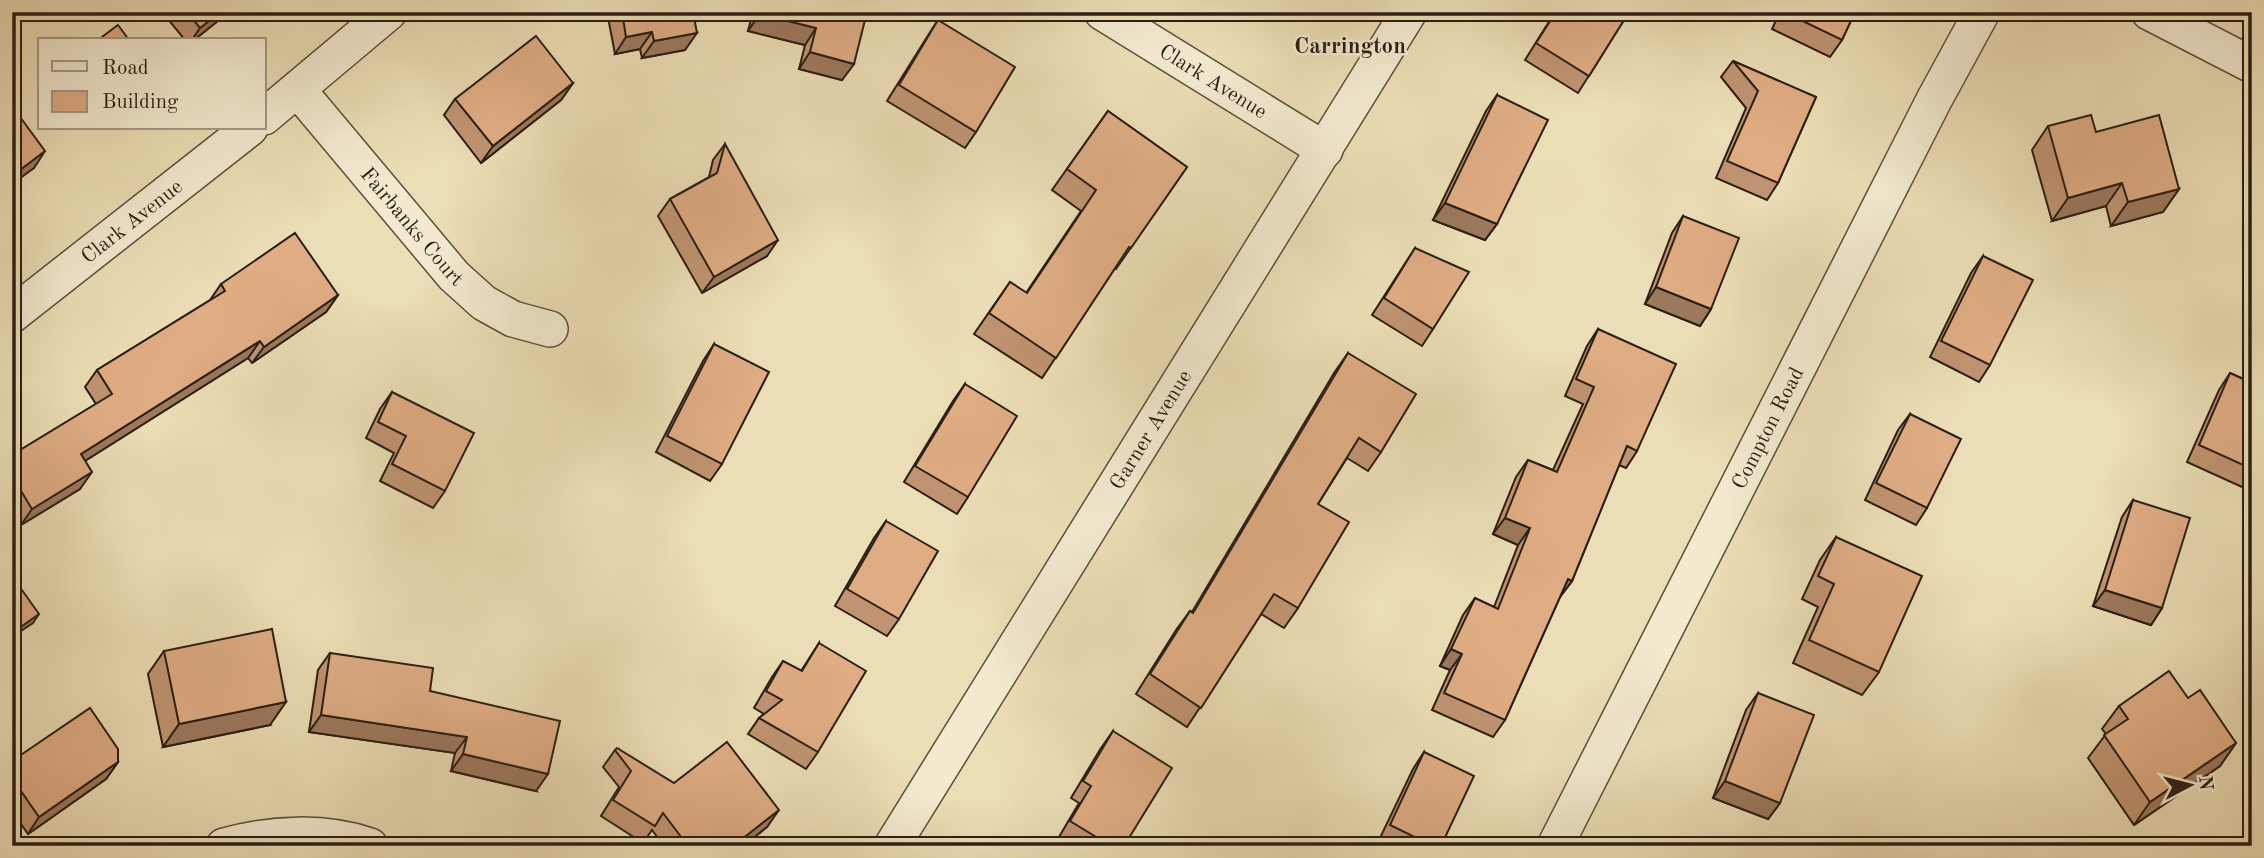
<svg xmlns="http://www.w3.org/2000/svg" width="2264" height="858" font-family="'Old Standard TT',serif">
<style>
.lines{fill:none;stroke-linecap:round;stroke-linejoin:round}
.street-casing{stroke:#5b4e3d;stroke-width:38}
.street{stroke:#f2e9cf;stroke-width:35}
.wall{fill:#c09472;stroke:#2b1e15;stroke-width:2}
.shaded-wall{fill:#9c785c;stroke:#2b1e15;stroke-width:2}
.building{fill:#dfac84;stroke:#2b1e15;stroke-width:2}
.labels{text-anchor:middle;stroke-width:5;stroke-linejoin:round;paint-order:stroke}
.street-label{font-size:21px;fill:#2b1e15;stroke:#f2e9cf}
.neighbourhood-label{font-size:23px;font-weight:bold;fill:#2b1e15;stroke:#f2e9cf}
</style>
<rect width="100%" height="100%" fill="#ebddb5"/>
<filter id="stains"><feTurbulence type="fractalNoise" baseFrequency=".00286" numOctaves="4"/><feColorMatrix values="0 0 0 0 .2 0 0 0 0 .09 0 0 0 0 .02 0 0 0 .5 -.17"/></filter>
<radialGradient id="worn" r=".72"><stop offset=".6" stop-color="#630" stop-opacity="0"/><stop offset="1" stop-color="#630" stop-opacity=".3"/></radialGradient>
<g class="lines">
<defs>
<g id="street">
<path id="s1" d="M1102,12L1325,150"/>
<polyline points="2149,12 2252,65"/>
<path id="s2" d="M298,90L454,276L484,303L513,319L550,329"/>
<polyline points="264,117 389,12"/>
<path id="s3" d="M12,315L250,128"/>
<path d="M224,846C271,833 324,830 370,846"/>
<path id="s4" d="M892,846L1409,12"/>
<path id="s5" d="M1555,846L1934,100L1982,12"/>
</g>
</defs>
<use href="#street" class="street-casing"/>
<use href="#street" class="street"/>
</g>
<g class="wall">
<polygon points="162,12 229,12 194,40 185,40"/>
<polygon points="607,12 693,12 685,50 642,58 640,49 615,54"/>
<polygon points="753,12 867,12 842,80 799,69 805,45 748,31"/>
<polygon points="1555,12 1629,12 1578,93 1525,60"/>
<polygon points="1780,12 1855,12 1842,40 1830,57 1772,29"/>
<polygon points="938,20 976,132 965,148 887,101 927,37"/>
<polygon points="1733,61 1816,97 1778,183 1767,200 1716,178 1746,108 1721,77"/>
<polygon points="573,83 561,100 481,163 444,115 455,99"/>
<polygon points="1497,95 1497,224 1485,240 1433,220 1486,111"/>
<polygon points="1108,111 1187,167 1116,269 1115,268 1042,378 974,334 1010,282 1026,293 1081,211 1052,190"/>
<polygon points="2048,126 2096,132 2179,189 2163,212 2111,226 2106,206 2052,221 2032,150"/>
<polygon points="725,144 767,256 702,293 658,216 670,199 709,177 713,160"/>
<polygon points="1683,216 1711,309 1700,326 1645,304 1672,233"/>
<polygon points="1415,248 1433,329 1422,346 1372,315"/>
<polygon points="1983,256 1990,365 1979,382 1930,357 1971,273"/>
<polygon points="221,284 338,295 326,312 252,363 248,358 85,461 80,489 21,525 12,512 12,455 96,404 85,387 97,370 210,300"/>
<polygon points="1598,329 1637,451 1626,468 1619,465 1572,581 1560,597 1505,720 1493,737 1432,710 1450,670 1440,666 1463,615 1475,598 1494,607 1518,545 1493,534 1516,477 1528,460 1553,470 1583,404 1565,396 1587,346"/>
<polygon points="714,344 722,464 710,481 656,452 703,361"/>
<polygon points="1348,353 1381,452 1368,471 1347,458 1318,504 1298,608 1284,628 1261,614 1187,727 1136,694 1176,630 1190,611 1192,612 1334,373"/>
<polygon points="2230,373 2252,383 2252,473 2242,487 2187,462 2219,390"/>
<polygon points="965,384 968,497 957,514 904,482 953,401"/>
<polygon points="392,392 445,491 433,508 380,481 394,453 366,438 380,409"/>
<polygon points="1910,414 1927,508 1916,525 1865,500 1898,430"/>
<polygon points="2133,500 2162,608 2151,625 2093,606 2122,517"/>
<polygon points="886,521 899,619 887,636 835,606 874,538"/>
<polygon points="1836,537 1879,672 1862,695 1793,663 1818,607 1802,599 1820,560"/>
<polygon points="819,643 818,752 806,769 748,734 759,718 764,714 754,708 772,677 783,661 801,671"/>
<polygon points="164,651 270,725 163,747 148,674"/>
<polygon points="330,653 430,691 536,791 451,771 455,753 309,732 318,670"/>
<polygon points="1758,693 1780,803 1768,819 1713,798 1746,710"/>
<polygon points="2188,698 2236,743 2220,766 2134,825 2088,758 2106,734 2102,729 2119,706"/>
<polygon points="1113,731 1124,846 1072,846 1059,837 1079,803 1071,798 1101,748"/>
<polygon points="615,750 674,783 767,827 743,846 664,846 652,830 643,843 601,816 619,787 603,767"/>
<polygon points="1424,752 1441,846 1386,846 1378,842 1413,769"/>
<polygon points="12,761 118,762 106,779 28,834 12,811"/>
<polygon points="2252,800 2252,846 2248,846 2244,810"/>
</g>
<g class="shaded-wall">
<polygon points="220,12 229,12 194,40 192,40 200,28"/>
<polygon points="760,14 816,28 805,45 748,31"/>
<polygon points="652,32 640,49 615,54 626,37"/>
<polygon points="697,33 685,50 642,58 654,41"/>
<polygon points="810,52 854,64 842,80 799,69"/>
<polygon points="573,83 561,100 481,163 493,146"/>
<polygon points="45,151 34,168 12,184 12,176"/>
<polygon points="2122,183 2106,206 2052,221 2068,198"/>
<polygon points="2179,189 2163,212 2111,226 2128,202"/>
<polygon points="1445,203 1497,224 1485,240 1433,220"/>
<polygon points="778,240 767,256 702,293 714,277"/>
<polygon points="1656,287 1711,309 1700,326 1645,304"/>
<polygon points="338,295 326,312 252,363 264,347"/>
<polygon points="260,341 248,358 69,471 81,454"/>
<polygon points="92,472 80,489 21,525 32,509"/>
<polygon points="1505,518 1530,528 1518,545 1493,534"/>
<polygon points="1568,579 1572,581 1560,597"/>
<polygon points="2105,590 2162,608 2151,625 2093,606"/>
<polygon points="39,614 33,623 12,637 12,633"/>
<polygon points="1451,649 1462,654 1450,670 1440,666"/>
<polygon points="286,702 270,725 163,747 179,724"/>
<polygon points="321,715 467,737 455,753 309,732"/>
<polygon points="2236,743 2220,766 2134,825 2150,802"/>
<polygon points="463,754 548,774 536,791 451,771"/>
<polygon points="118,762 106,779 28,834 39,817"/>
<polygon points="1725,781 1780,803 1768,819 1713,798"/>
<polygon points="779,810 767,827 743,846 733,846"/>
</g>
<g class="building">
<polygon points="187,12 220,12 200,28"/>
<polygon points="622,12 693,12 697,33 654,41 652,32 626,37"/>
<polygon points="760,12 867,12 854,64 810,52 816,28 760,14"/>
<polygon points="1556,12 1629,12 1589,76 1536,43"/>
<polygon points="1784,12 1855,12 1842,40"/>
<polygon points="938,20 1015,67 976,132 899,85"/>
<polygon points="118,25 129,40 98,40"/>
<polygon points="536,36 573,83 493,146 455,99"/>
<polygon points="1733,61 1816,97 1778,183 1727,161 1758,91"/>
<polygon points="1497,95 1548,120 1497,224 1445,203"/>
<polygon points="12,106 45,151 12,176"/>
<polygon points="1108,111 1187,167 1131,248 1129,247 1056,358 989,313 1010,282 1027,293 1096,190 1067,169"/>
<polygon points="2091,115 2096,132 2159,115 2179,189 2128,202 2122,183 2068,198 2048,126"/>
<polygon points="725,144 778,240 714,277 670,199 717,173"/>
<polygon points="1683,216 1739,238 1711,309 1656,287"/>
<polygon points="295,233 338,295 264,347 260,341 81,454 92,472 32,509 12,476 12,455 112,394 97,370 225,291 221,284"/>
<polygon points="1415,248 1469,272 1433,329 1384,298"/>
<polygon points="1983,256 2033,280 1990,365 1941,341"/>
<polygon points="1598,329 1676,364 1637,451 1627,446 1572,581 1568,579 1505,720 1444,693 1462,654 1451,649 1475,598 1498,609 1530,528 1505,518 1528,460 1557,472 1594,387 1576,379"/>
<polygon points="714,344 769,372 722,464 667,436"/>
<polygon points="1348,353 1416,394 1381,452 1359,438 1318,504 1349,522 1298,608 1274,594 1201,708 1150,674 1190,611 1193,613"/>
<polygon points="2230,373 2252,383 2252,469 2199,445"/>
<polygon points="965,384 1017,416 968,497 915,466"/>
<polygon points="392,392 474,433 445,491 392,464 406,436 378,422"/>
<polygon points="1910,414 1961,439 1927,508 1876,483"/>
<polygon points="2133,500 2190,518 2162,608 2105,590"/>
<polygon points="886,521 938,551 899,619 847,589"/>
<polygon points="1836,537 1922,576 1879,672 1809,640 1834,584 1818,576"/>
<polygon points="17,583 39,614 12,633 12,586"/>
<polygon points="272,629 286,702 179,724 164,651"/>
<polygon points="819,643 866,671 818,752 759,718 782,700 766,691 783,661 802,671"/>
<polygon points="330,653 433,668 430,691 560,721 548,774 463,754 467,737 321,715"/>
<polygon points="2169,671 2188,698 2200,690 2236,743 2150,802 2104,735 2128,719 2119,706"/>
<polygon points="1758,693 1814,715 1780,803 1725,781"/>
<polygon points="90,708 118,749 118,762 39,817 12,778 12,761"/>
<polygon points="1113,731 1172,768 1124,846 1111,846 1070,821 1091,786 1083,781"/>
<polygon points="727,742 779,810 733,846 688,846 663,813 655,826 613,800 631,771 615,750 617,748 674,783"/>
<polygon points="1424,752 1474,776 1441,846 1433,846 1390,825"/>
</g>
<g class="labels">
<g class="street-label">
<text dy="7" stroke="none"><textPath href="#s1" startOffset="131">Clark Avenue</textPath></text>
<text dy="7" stroke="none"><textPath href="#s3" startOffset="152">Clark Avenue</textPath></text>
<text dy="7" stroke="none"><textPath href="#s2" startOffset="178">Fairbanks Court</textPath></text>
<text dy="7" stroke="none"><textPath href="#s5" startOffset="469">Compton Road</textPath></text>
<text dy="7" stroke="none"><textPath href="#s4" startOffset="490">Garner Avenue</textPath></text>
</g>
<g class="neighbourhood-label">
<text x="1350" y="53">Carrington</text>
</g>
</g>
<rect width="2264" height="858" fill="none" stroke="#ebddb5" stroke-width="42"/>
<rect x="14" y="14" width="2236" height="830" fill="none" stroke="#2b1e15" stroke-width="3.5"/>
<rect x="21" y="21" width="2222" height="816" fill="none" stroke="#2b1e15" stroke-width="2"/>
<rect x="38" y="38" width="228" height="91" fill="#f2e9cf" stroke="#a29885" stroke-width="2"/>
<rect x="52" y="61" width="35" height="10" fill="#f2e9cf" stroke="#a29885" stroke-width="2"/>
<text x="102" y="74" font-size="21" fill="#2b1e15">Road</text>
<rect x="52" y="91" width="35" height="21" fill="#dfac84" stroke="#a29885" stroke-width="2"/>
<text x="102" y="108" font-size="21" fill="#2b1e15">Building</text>
<g transform="translate(2190 785) rotate(83)" stroke="#f2e9cf" stroke-width="5" paint-order="stroke">
<path d="M0-5L12 26L0 18L-12 26Z" fill="#2b1e15"/>
<text y="-10" font-size="19" font-weight="bold" text-anchor="middle" fill="#2b1e15">N</text>
</g>
<rect width="100%" height="100%" filter="url(#stains)"/>
<rect width="100%" height="100%" fill="url(#worn)"/>
</svg>
